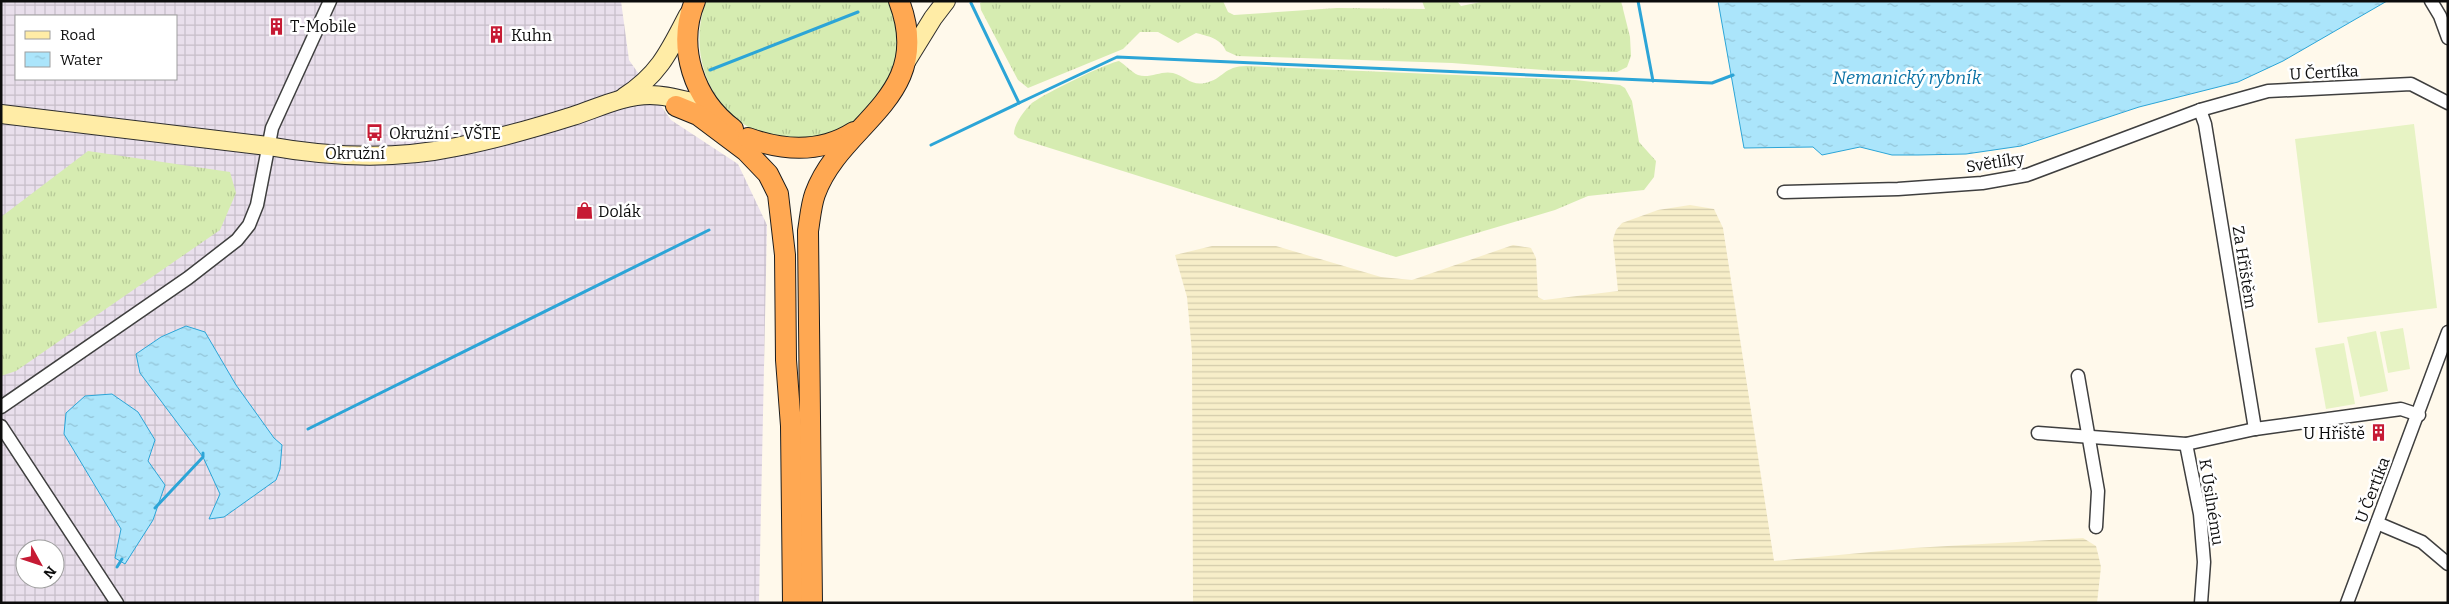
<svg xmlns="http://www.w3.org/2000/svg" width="2449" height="604" font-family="Bitter,serif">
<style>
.industrial{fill:url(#industrial-grid);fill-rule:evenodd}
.farmland{fill:url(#farmland-rules)}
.grass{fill:url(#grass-tufts)}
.pitch{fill:#e7f3c4}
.water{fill:url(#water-ripples);stroke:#2ca5d7}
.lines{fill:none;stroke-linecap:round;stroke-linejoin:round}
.stream{stroke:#2ca5d7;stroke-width:3}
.minor-casing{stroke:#3f3f3f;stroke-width:15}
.secondary-casing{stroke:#2e2e2e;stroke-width:20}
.trunk-casing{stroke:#1d1d1d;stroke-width:22}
.minor{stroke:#fff;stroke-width:12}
.secondary{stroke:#ffeca6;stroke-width:18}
.trunk{stroke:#ffa852;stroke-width:20}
.labels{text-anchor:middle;stroke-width:5;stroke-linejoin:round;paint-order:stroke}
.poi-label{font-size:16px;fill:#0c0c0c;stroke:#fff;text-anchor:start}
.street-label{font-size:16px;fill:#0c0c0c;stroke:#fff}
.water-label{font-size:18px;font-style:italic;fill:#0c73a6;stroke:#fff}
</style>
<defs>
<pattern id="industrial-grid" width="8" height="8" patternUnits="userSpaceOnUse" patternTransform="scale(1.25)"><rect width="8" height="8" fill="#e9dfec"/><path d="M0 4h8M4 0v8" fill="none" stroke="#c7bec9"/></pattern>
<pattern id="farmland-rules" width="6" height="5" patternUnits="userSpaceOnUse" patternTransform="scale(1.25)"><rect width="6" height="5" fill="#f7eec9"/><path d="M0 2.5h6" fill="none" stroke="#d3cbab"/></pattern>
<pattern id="grass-tufts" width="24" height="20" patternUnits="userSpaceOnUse" patternTransform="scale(1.25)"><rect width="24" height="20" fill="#d6ecb1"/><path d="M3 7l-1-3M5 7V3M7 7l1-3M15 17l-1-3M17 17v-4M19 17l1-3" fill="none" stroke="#b6c997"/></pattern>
<pattern id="water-ripples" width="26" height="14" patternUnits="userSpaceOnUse" patternTransform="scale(1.25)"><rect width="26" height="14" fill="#abe5fb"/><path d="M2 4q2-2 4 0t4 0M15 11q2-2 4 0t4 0" fill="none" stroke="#92c3d6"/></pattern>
</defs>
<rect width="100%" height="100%" fill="#fff9eb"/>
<path class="industrial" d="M1,1H621L629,60L671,120L738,164L767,225L759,603H1ZM16,16H176V79H16ZM25,549H55V579H25Z"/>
<polygon class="farmland" points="1690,205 1714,209 1723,228 1774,561 1913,548 2083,538 2096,546 2098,554 2101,567 2097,603 1193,603 1192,352 1187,297 1175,255 1212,246 1276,246 1381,277 1412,280 1513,245 1531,248 1536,258 1538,297 1544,300 1618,291 1613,239 1616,230 1622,223 1658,210"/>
<g class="grass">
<path d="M706,1H892C903,32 900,68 880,94C875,101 871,110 864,116C851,128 831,136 813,138C734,151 680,74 706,1Z"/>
<path d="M984,1H1223L1228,12L1234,15L1337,8L1425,9L1422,1H1457L1461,6L1486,1H1621L1630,37L1631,56L1627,67L1617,72L1557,71L1452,63L1237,56L1226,51C1221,38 1207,36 1196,33L1178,43L1158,32H1140L1123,49L1028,88L1018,80L981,10L980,3Z"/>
<path d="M1119,61C1126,65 1131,72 1138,75C1150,79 1161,70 1173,73C1185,76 1191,86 1205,83C1224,79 1223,66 1247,66L1575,80L1620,85L1625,88L1632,101L1639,142L1656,161L1654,177L1644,190L1588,196L1555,210L1396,257L1018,138L1014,134C1014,124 1024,111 1031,104C1041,95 1107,63 1119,61Z"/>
<polygon points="88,151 230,172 236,193 220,230 16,371 1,376 1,217"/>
</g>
<g class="pitch">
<polygon points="2414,124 2437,308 2318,323 2295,139"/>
<polygon points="2403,328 2410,369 2388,373 2380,332"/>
<polygon points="2376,331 2388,391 2360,397 2347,337"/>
<polygon points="2344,343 2355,404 2326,409 2315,348"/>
</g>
<g class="water">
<polygon points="1718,1 2387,1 2283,61 2238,82 2139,107 2021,146 1966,154 1918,155 1892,155 1860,147 1822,155 1813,147 1744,148"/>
<polygon points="186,326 205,332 236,385 274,438 282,445 280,469 276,480 224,517 209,519 220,494 203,457 140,373 136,354 161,337"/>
<polygon points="112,394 138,412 155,440 148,461 165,485 153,520 125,564 115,558 121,529 64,434 66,413 85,396"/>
</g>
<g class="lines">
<g class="stream">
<polyline points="1638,1 1653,81"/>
<polyline points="971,3 1019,103 1117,57 1712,83 1733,75"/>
<polyline points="710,70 858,12"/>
<polyline points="931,145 1019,103"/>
<polyline points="308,429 709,230"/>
<polyline points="155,508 203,457 203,453"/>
<polyline points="117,567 122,559"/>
</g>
<defs>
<g id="minor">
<polyline points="2431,1 2440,16 2448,38"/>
<polyline points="2200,110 2205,124 2255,429"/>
<polyline points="1784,192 1898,189 1982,183 2027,175 2200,110 2268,91 2411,84 2448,103"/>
<polyline points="2078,376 2098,491 2096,527"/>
<polyline points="1,407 188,278 237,240 249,225 257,205 272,128 330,1"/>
<polyline points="1,426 117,603"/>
<polyline points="2038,433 2186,444 2255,429 2401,409 2419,415"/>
<polyline points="2186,444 2200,514 2204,562 2201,603"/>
<polyline points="2377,523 2422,542 2448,564"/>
<polyline points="2347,603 2448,332"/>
</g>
<g id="secondary">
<polyline points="904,65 933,18 946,1"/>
<path d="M624,97C659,75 670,50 688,15"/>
<path d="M1,114L268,146C329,157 395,160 456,147C496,139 535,128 573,116C598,108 624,95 650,95C665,95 680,99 695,103"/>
</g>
<g id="trunk">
<path d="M695,1C676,47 694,100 733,129"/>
<polyline points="676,106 698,115 746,151 768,174 778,194 785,255 786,360 791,426 793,603"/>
<path d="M748,138C784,151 821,153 854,132"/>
<path d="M812,603L808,231C810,219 811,205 815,194C841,122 936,98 899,1"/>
</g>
</defs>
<use href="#minor" class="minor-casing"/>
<use href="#secondary" class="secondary-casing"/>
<use href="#trunk" class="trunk-casing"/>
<use href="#minor" class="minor"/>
<use href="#secondary" class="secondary"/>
<use href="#trunk" class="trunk"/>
</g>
<defs>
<symbol id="building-bare" viewBox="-9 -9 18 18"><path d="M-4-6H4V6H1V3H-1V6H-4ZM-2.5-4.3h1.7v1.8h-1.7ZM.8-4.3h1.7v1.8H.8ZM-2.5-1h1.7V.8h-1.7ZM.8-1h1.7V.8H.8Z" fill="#c61a34" stroke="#fff" stroke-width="2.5" paint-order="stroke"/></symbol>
<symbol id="bus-bare" viewBox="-9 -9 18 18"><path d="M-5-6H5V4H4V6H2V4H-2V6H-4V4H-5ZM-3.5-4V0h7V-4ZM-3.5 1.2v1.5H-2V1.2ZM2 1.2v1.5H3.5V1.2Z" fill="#c61a34" stroke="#fff" stroke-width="2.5" paint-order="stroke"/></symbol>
<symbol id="shop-bare" viewBox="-9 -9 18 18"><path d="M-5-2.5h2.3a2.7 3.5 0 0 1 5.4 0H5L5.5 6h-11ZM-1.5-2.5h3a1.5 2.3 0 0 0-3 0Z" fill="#c61a34" stroke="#fff" stroke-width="2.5" paint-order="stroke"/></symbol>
</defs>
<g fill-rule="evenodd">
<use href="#building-bare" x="264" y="14" width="25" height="25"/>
<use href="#building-bare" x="484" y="22" width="25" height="25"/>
<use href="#bus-bare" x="362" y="120" width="25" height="25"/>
<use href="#shop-bare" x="572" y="198" width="25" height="25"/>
<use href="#building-bare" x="2366" y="420" width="25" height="25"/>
</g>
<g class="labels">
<g class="poi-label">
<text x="290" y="32">T-Mobile</text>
<text x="511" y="41">Kuhn</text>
<text x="389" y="139">Okružní - VŠTE</text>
<text x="598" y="217">Dolák</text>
<text x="2365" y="439" text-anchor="end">U Hřiště</text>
</g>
<g class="street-label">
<text transform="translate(2324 72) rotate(-3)" y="6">U Čertíka</text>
<text x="355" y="159">Okružní</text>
<text transform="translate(1995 162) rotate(-9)" y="6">Světlíky</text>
<text transform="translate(2245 267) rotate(81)" y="6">Za Hřištěm</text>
<text transform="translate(2372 490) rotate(-69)" y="6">U Čertíka</text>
<text transform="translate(2212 502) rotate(81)" y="6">K Úsilnému</text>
</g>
<g class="water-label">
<text x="1907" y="84">Nemanický rybník</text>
</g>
</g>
<rect width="2449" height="604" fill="none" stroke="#0c0c0c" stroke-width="5"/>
<rect x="15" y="15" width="162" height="65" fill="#ffffff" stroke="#9e9e9e"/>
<rect x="25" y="31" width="25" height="8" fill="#ffeca6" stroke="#9e9e9e"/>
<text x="60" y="40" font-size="15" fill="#0c0c0c">Road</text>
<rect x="25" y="52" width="25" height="15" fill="url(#water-ripples)" stroke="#9e9e9e"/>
<text x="60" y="65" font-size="15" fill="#0c0c0c">Water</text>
<g transform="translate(40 564) rotate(130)"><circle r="24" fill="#ffffff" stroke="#9e9e9e"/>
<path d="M0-4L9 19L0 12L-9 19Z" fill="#c61a34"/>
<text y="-8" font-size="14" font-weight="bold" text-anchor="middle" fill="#0c0c0c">N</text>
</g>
</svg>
